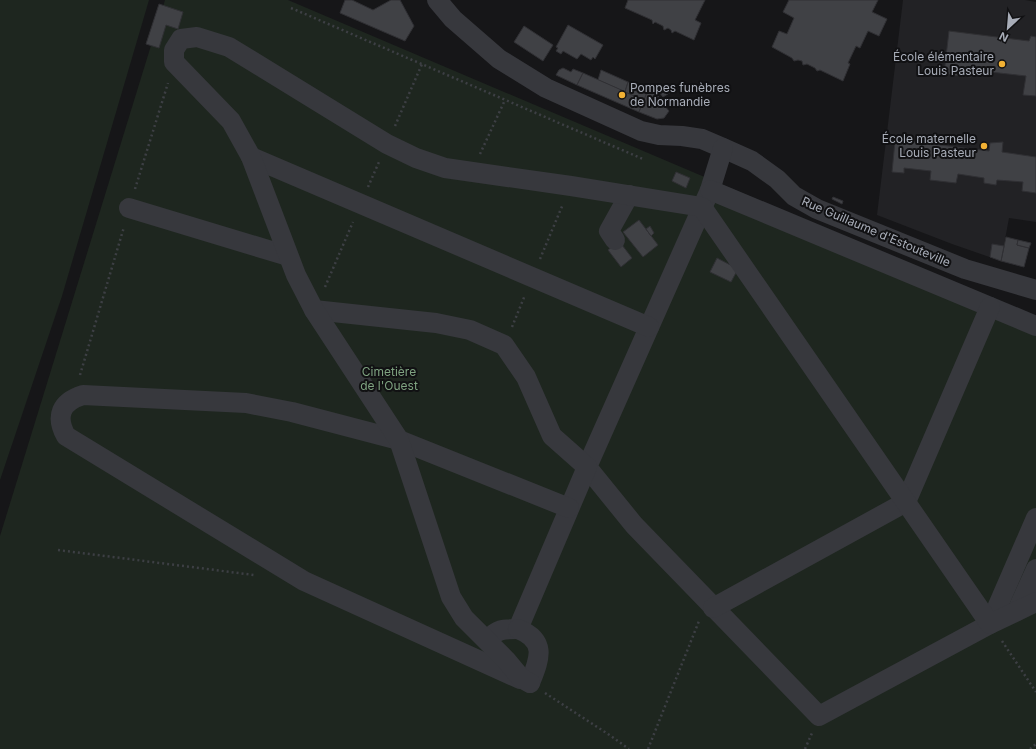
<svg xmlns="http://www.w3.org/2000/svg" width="1036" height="749" font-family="Inter,sans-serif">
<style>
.built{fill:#222225}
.green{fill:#1e261f}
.building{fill:#404145;stroke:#303034}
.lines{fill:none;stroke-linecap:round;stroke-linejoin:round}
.path{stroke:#3d3f44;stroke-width:2.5;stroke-dasharray:2 3;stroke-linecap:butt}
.minor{stroke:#37383d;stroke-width:20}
.poi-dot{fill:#f2b134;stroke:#111113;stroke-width:1.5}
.labels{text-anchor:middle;stroke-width:4;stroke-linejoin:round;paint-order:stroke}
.poi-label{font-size:12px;fill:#a8adb8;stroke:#111113;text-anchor:end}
.street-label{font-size:12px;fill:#a8adb8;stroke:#111113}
.park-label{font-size:12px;fill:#7fa381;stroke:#111113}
</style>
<rect width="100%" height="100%" fill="#161618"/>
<polygon class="built" points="903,0 1025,0 1036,2 1036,222 1009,218 1001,261 952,244 877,215"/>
<g class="green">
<polygon points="0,0 149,0 62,296 0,480"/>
<polygon points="165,0 288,0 1036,318 1036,749 0,749 0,536"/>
</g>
<g class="building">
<polygon points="345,0 352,0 373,10 391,0 400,0 414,26 405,41 340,13"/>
<polygon points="628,0 705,0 695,20 701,23 694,40 675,31 672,33 671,30 668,28 664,30 663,26 655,22 653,24 652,20 625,8"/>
<polygon points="789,0 878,0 872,12 887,19 879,36 868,31 860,48 856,46 848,63 850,64 843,81 820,70 817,71 815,68 807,64 803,65 802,61 798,60 794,61 792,58 772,47 779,31 787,34 794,18 783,12"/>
<polygon points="159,4 183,12 178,29 166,25 159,48 146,44"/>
<polygon points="568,25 603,45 595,59 593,57 591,60 581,54 577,59 563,51 561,54 556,51 558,48 556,47"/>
<polygon points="524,26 553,45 543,61 514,42"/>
<polygon points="949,31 1029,41 1031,36 1036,37 1036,96 1023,95 1026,76 972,70 971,77 944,74"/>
<polygon points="563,68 571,72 573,69 583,73 577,85 556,75 559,70"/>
<polygon points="601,70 628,82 625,92 598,80"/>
<polygon points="583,73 644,100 639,112 577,85"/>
<polygon points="628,82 648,90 644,100 625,92"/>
<polygon points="668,87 671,92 663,97 659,92"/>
<polygon points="648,90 657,94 660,100 669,111 664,118 657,119 639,112"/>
<polygon points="895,141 907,143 907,141 989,151 990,143 1003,142 1002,152 1036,157 1036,193 1022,191 1023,182 997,180 996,185 984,183 984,178 958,174 956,183 930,180 931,171 904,168 904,173 892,172"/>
<polygon points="676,172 690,178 686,188 672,181"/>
<polygon points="833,197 843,201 842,204 832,199"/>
<polygon points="639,220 658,245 643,257 623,232"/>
<polygon points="650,226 654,233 651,236 646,229"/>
<polygon points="1006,237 1018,240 1017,245 1029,248 1024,267 1001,261"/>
<polygon points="1018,240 1031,243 1029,248 1017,245"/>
<polygon points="619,241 632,258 621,267 608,250"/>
<polygon points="992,244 1004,246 1001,261 990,257"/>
<polygon points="717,258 738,269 731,282 710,272"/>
</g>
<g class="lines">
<g class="path">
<polyline points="291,8 643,159"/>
<polyline points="395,126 422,64"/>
<polyline points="480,154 505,100"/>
<polyline points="368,187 379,162"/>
<polyline points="135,189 168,83"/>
<polyline points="540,259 563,204"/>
<polyline points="325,287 353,222"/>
<polyline points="512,327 525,295"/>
<polyline points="80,375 124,227"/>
<polyline points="58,550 254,575"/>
<polyline points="1002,641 1036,692"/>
<polyline points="545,693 611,736 629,749"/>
<polyline points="648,749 699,621"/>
<polyline points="805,749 812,733"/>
<polyline points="1030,749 1036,744"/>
</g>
<g class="minor">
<polyline points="437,0 453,19 499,59 546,88 641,131 659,135 682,136 702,139 723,148 752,161 777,179 794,196 817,209 965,269 1036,290"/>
<polyline points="723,148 710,190 587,467 634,525 819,716 990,624 1036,518"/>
<polyline points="251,157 649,327"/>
<polyline points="710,190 1036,326"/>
<polyline points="129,208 288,256"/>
<polyline points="615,240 609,231 629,195"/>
<path d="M314,310L436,323L470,330L504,345L526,377L552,436L587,467L518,629C502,629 498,629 487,640"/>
<polyline points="713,608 906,502 990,307"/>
<polyline points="1017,611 1036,569"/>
<path d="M518,629C548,641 539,660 530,683"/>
<path d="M520,679L304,581L66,436C55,416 61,402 83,395L246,403L292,412L399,440L569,508"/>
<polyline points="530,683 521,678 506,660 464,618 451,597 399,440 314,310 296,275 251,157 231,121 174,62 174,50 181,39 197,37 229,47 387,144 416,158 445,168 571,186 702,207 990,624 1036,602"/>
</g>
</g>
<g class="poi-dot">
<circle cx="1002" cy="64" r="4"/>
<circle cx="622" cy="95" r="4"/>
<circle cx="984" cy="146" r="4"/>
</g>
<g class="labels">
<g class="poi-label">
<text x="994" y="61">École élémentaire<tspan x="994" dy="14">Louis Pasteur</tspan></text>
<text x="630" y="92" text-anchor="start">Pompes funèbres<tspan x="630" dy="14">de Normandie</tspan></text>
<text x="976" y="143">École maternelle<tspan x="976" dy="14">Louis Pasteur</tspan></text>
</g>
<g class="street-label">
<text transform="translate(876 232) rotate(23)" y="4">Rue Guillaume d'Estouteville</text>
</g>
<g class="park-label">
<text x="389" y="376">Cimetière<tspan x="389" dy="14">de l'Ouest</tspan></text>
</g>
</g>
<g transform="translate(1008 28) rotate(206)" stroke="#111113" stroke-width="3" paint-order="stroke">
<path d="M0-3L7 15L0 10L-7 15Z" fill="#a8adb8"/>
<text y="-6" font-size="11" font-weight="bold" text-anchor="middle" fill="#a8adb8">N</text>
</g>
</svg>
